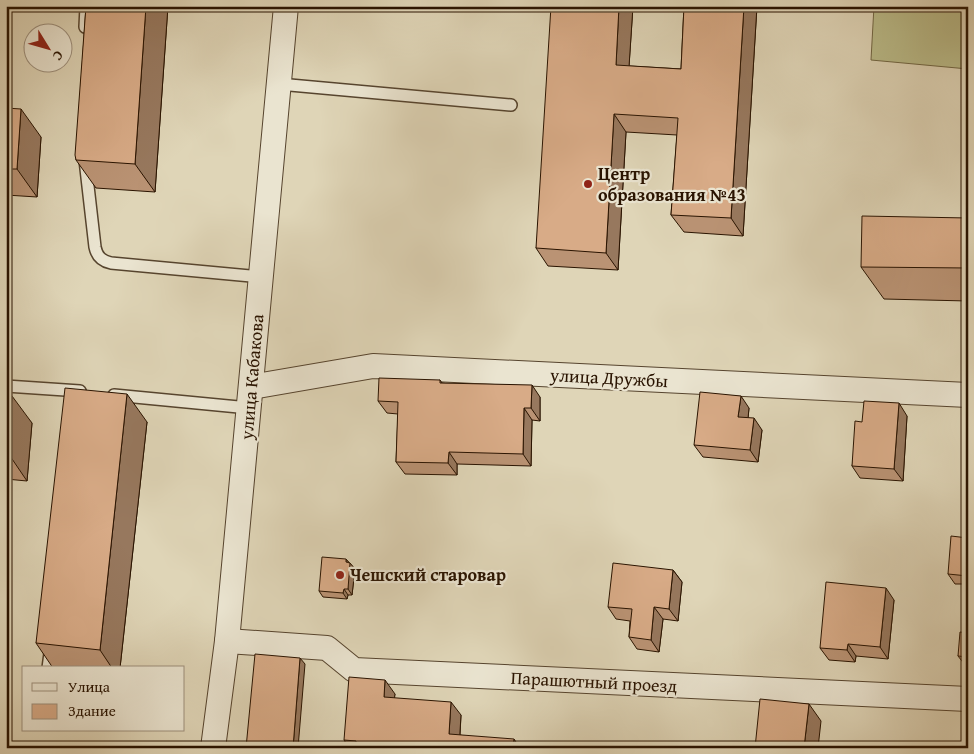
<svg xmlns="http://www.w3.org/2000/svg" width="974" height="754" font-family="'Gentium Book Plus',serif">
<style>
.pitch{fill:#babb89;stroke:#726744}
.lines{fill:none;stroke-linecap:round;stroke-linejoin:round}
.lane-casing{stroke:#56442e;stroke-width:14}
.street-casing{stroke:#56442e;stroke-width:26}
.lane{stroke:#eae4d0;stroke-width:11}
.street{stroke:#eae4d0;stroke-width:24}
.wall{fill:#ba9374;stroke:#291300}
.shaded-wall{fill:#97785e;stroke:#291300}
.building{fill:#d8ab87;stroke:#291300}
.poi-dot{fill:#8f2418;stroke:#eae4d0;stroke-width:2}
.labels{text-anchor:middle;stroke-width:4.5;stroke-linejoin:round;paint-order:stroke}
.poi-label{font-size:18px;font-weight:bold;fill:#291300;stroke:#eae4d0;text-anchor:start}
.street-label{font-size:18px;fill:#291300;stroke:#eae4d0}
</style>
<rect width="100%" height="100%" fill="#dfd5b7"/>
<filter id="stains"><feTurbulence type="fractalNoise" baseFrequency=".004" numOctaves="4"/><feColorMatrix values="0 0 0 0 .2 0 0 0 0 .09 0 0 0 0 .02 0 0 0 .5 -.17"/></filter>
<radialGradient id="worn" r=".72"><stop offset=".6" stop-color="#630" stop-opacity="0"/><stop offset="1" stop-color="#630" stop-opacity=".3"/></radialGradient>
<polygon class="pitch" points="874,6 968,6 968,69 871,60"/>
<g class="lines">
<defs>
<g id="lane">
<polyline points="85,27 86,6"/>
<polyline points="279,84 511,105"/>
<path d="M85,160L95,247C97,257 102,261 111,263L261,277"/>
<polyline points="6,386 80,391"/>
<polyline points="114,395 249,408"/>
<polyline points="48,668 51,646"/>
</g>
<g id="street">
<polyline points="251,387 373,366 968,395"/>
<polyline points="227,641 327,648 354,670 968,699"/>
<polyline points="213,748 227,641 286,6"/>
</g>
</defs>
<use href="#lane" class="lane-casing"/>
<use href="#street" class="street-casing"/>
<use href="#lane" class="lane"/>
<use href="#street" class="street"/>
</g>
<g class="wall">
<polygon points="86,6 168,6 155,192 96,188 76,160"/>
<polygon points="633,6 629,66 681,69 684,6 757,6 743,236 684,232 671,215 677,135 626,132 618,270 548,266 536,248"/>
<polygon points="6,108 41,137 37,197 6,195"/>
<polygon points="968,218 968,301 884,299 861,267"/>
<polygon points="440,380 442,383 540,397 540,421 532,420 531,466 457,464 457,475 405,474 396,462 398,414 387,413 378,401"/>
<polygon points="6,395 32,423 27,481 6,479"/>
<polygon points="749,408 748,418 762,430 758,462 703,457 694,445"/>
<polygon points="907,416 903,481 860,478 852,466 862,422"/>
<polygon points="147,422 120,668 53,668 36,643"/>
<polygon points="968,430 968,487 963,481"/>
<polygon points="968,538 968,584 955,584 948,574"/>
<polygon points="346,559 355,569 352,595 348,595 347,599 323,597 319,591"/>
<polygon points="673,570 682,582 678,621 663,619 659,652 637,649 629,637 630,621 616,619 608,607"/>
<polygon points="894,600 888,659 856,656 855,662 829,660 820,648"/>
<polygon points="968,633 968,666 965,665 958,656"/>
<polygon points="395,694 394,698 461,715 460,735 520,748 349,748 344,740"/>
</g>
<g class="shaded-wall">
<polygon points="146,6 168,6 155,192 135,164"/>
<polygon points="619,6 633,6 628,82 616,65"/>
<polygon points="744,6 757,6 743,236 731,218"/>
<polygon points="21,109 41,137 37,197 17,169"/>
<polygon points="614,114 626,132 618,270 606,253"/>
<polygon points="532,385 540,397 540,421 531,408"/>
<polygon points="127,394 147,422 120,668 112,668 100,650"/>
<polygon points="12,396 32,423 27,481 8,453"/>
<polygon points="741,396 749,408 747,429 738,417"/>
<polygon points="899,403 907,416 903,481 894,469"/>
<polygon points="524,408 532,420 531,466 523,454"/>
<polygon points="754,418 762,430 758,462 750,450"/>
<polygon points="449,452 457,464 457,475 448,463"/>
<polygon points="346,559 350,564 350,563 355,569 352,595 348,589 346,562"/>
<polygon points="673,570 682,582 678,621 669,609"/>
<polygon points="886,588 894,600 888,659 880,647"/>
<polygon points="344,589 348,595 347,599 343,593"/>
<polygon points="654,607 663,619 659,652 651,640"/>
<polygon points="848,644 856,656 855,662 847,650"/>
<polygon points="300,658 305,664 298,748 293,748"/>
<polygon points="385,680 395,694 393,711 384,697"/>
<polygon points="451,702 461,715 459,748 449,734"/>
<polygon points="809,704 821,721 818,748 804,748"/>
<polygon points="514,739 520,748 513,748"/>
</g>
<g class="building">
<polygon points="86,6 146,6 135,164 76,160 75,155"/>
<polygon points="551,6 619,6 616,65 681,69 684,6 744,6 731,218 671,215 678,118 614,114 606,253 536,248"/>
<polygon points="6,108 21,109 17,169 6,169"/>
<polygon points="862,216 968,218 968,268 861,267"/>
<polygon points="379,378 440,380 440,383 532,385 531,408 524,408 523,454 449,452 448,463 396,462 398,402 378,401"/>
<polygon points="65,388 127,394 100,650 36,643"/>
<polygon points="700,392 741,396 738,417 754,418 750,450 694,445"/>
<polygon points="6,395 12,396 8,453 6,453"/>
<polygon points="864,401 899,403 894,469 852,466 855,421 862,422"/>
<polygon points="966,430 968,430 968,481 963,481"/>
<polygon points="951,536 968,538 968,576 948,574"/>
<polygon points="322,557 346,559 346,562 350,563 348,589 344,589 343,593 319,591"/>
<polygon points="613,563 673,570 669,609 654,607 651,640 629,637 632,609 608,607"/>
<polygon points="826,582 886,588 880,647 848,644 847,650 820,648"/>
<polygon points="960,632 968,633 968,657 958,656"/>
<polygon points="255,654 300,658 293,748 246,748"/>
<polygon points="349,677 385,680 384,697 451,702 449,734 514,739 513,748 356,748 356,741 344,740"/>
<polygon points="760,699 809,704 804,748 755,748"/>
</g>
<g class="poi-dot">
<circle cx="588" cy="184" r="5"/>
<circle cx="340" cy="575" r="5"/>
</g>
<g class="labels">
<g class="poi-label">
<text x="598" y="180">Центр<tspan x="598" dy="21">образования №43</tspan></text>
<text x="350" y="581">Чешский старовар</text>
</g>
<g class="street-label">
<text transform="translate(252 377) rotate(-85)" y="6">улица Кабакова</text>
<text transform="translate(609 378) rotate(3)" y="6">улица Дружбы</text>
<text transform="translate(594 682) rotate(3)" y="6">Парашютный проезд</text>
</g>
</g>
<rect width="974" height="754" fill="none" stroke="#dfd5b7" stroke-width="25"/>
<rect x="8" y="8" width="959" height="739" fill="none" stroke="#291300" stroke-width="2.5"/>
<rect x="12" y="12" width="949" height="729" fill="none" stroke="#291300"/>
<rect x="22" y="666" width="162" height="65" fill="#eae4d0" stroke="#9d907d"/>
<rect x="32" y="683" width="25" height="8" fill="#eae4d0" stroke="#9d907d"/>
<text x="68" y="692" font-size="15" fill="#291300">Улица</text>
<rect x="32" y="704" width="25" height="15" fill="#d8ab87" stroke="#9d907d"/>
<text x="68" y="716" font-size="15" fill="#291300">Здание</text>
<g transform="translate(48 48) rotate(127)"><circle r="24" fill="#eae4d0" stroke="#9d907d"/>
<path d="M0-4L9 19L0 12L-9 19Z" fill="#8f2418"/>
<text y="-8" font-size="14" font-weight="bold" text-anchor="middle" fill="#291300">С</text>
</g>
<rect width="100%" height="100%" filter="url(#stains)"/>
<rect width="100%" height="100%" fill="url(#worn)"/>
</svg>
